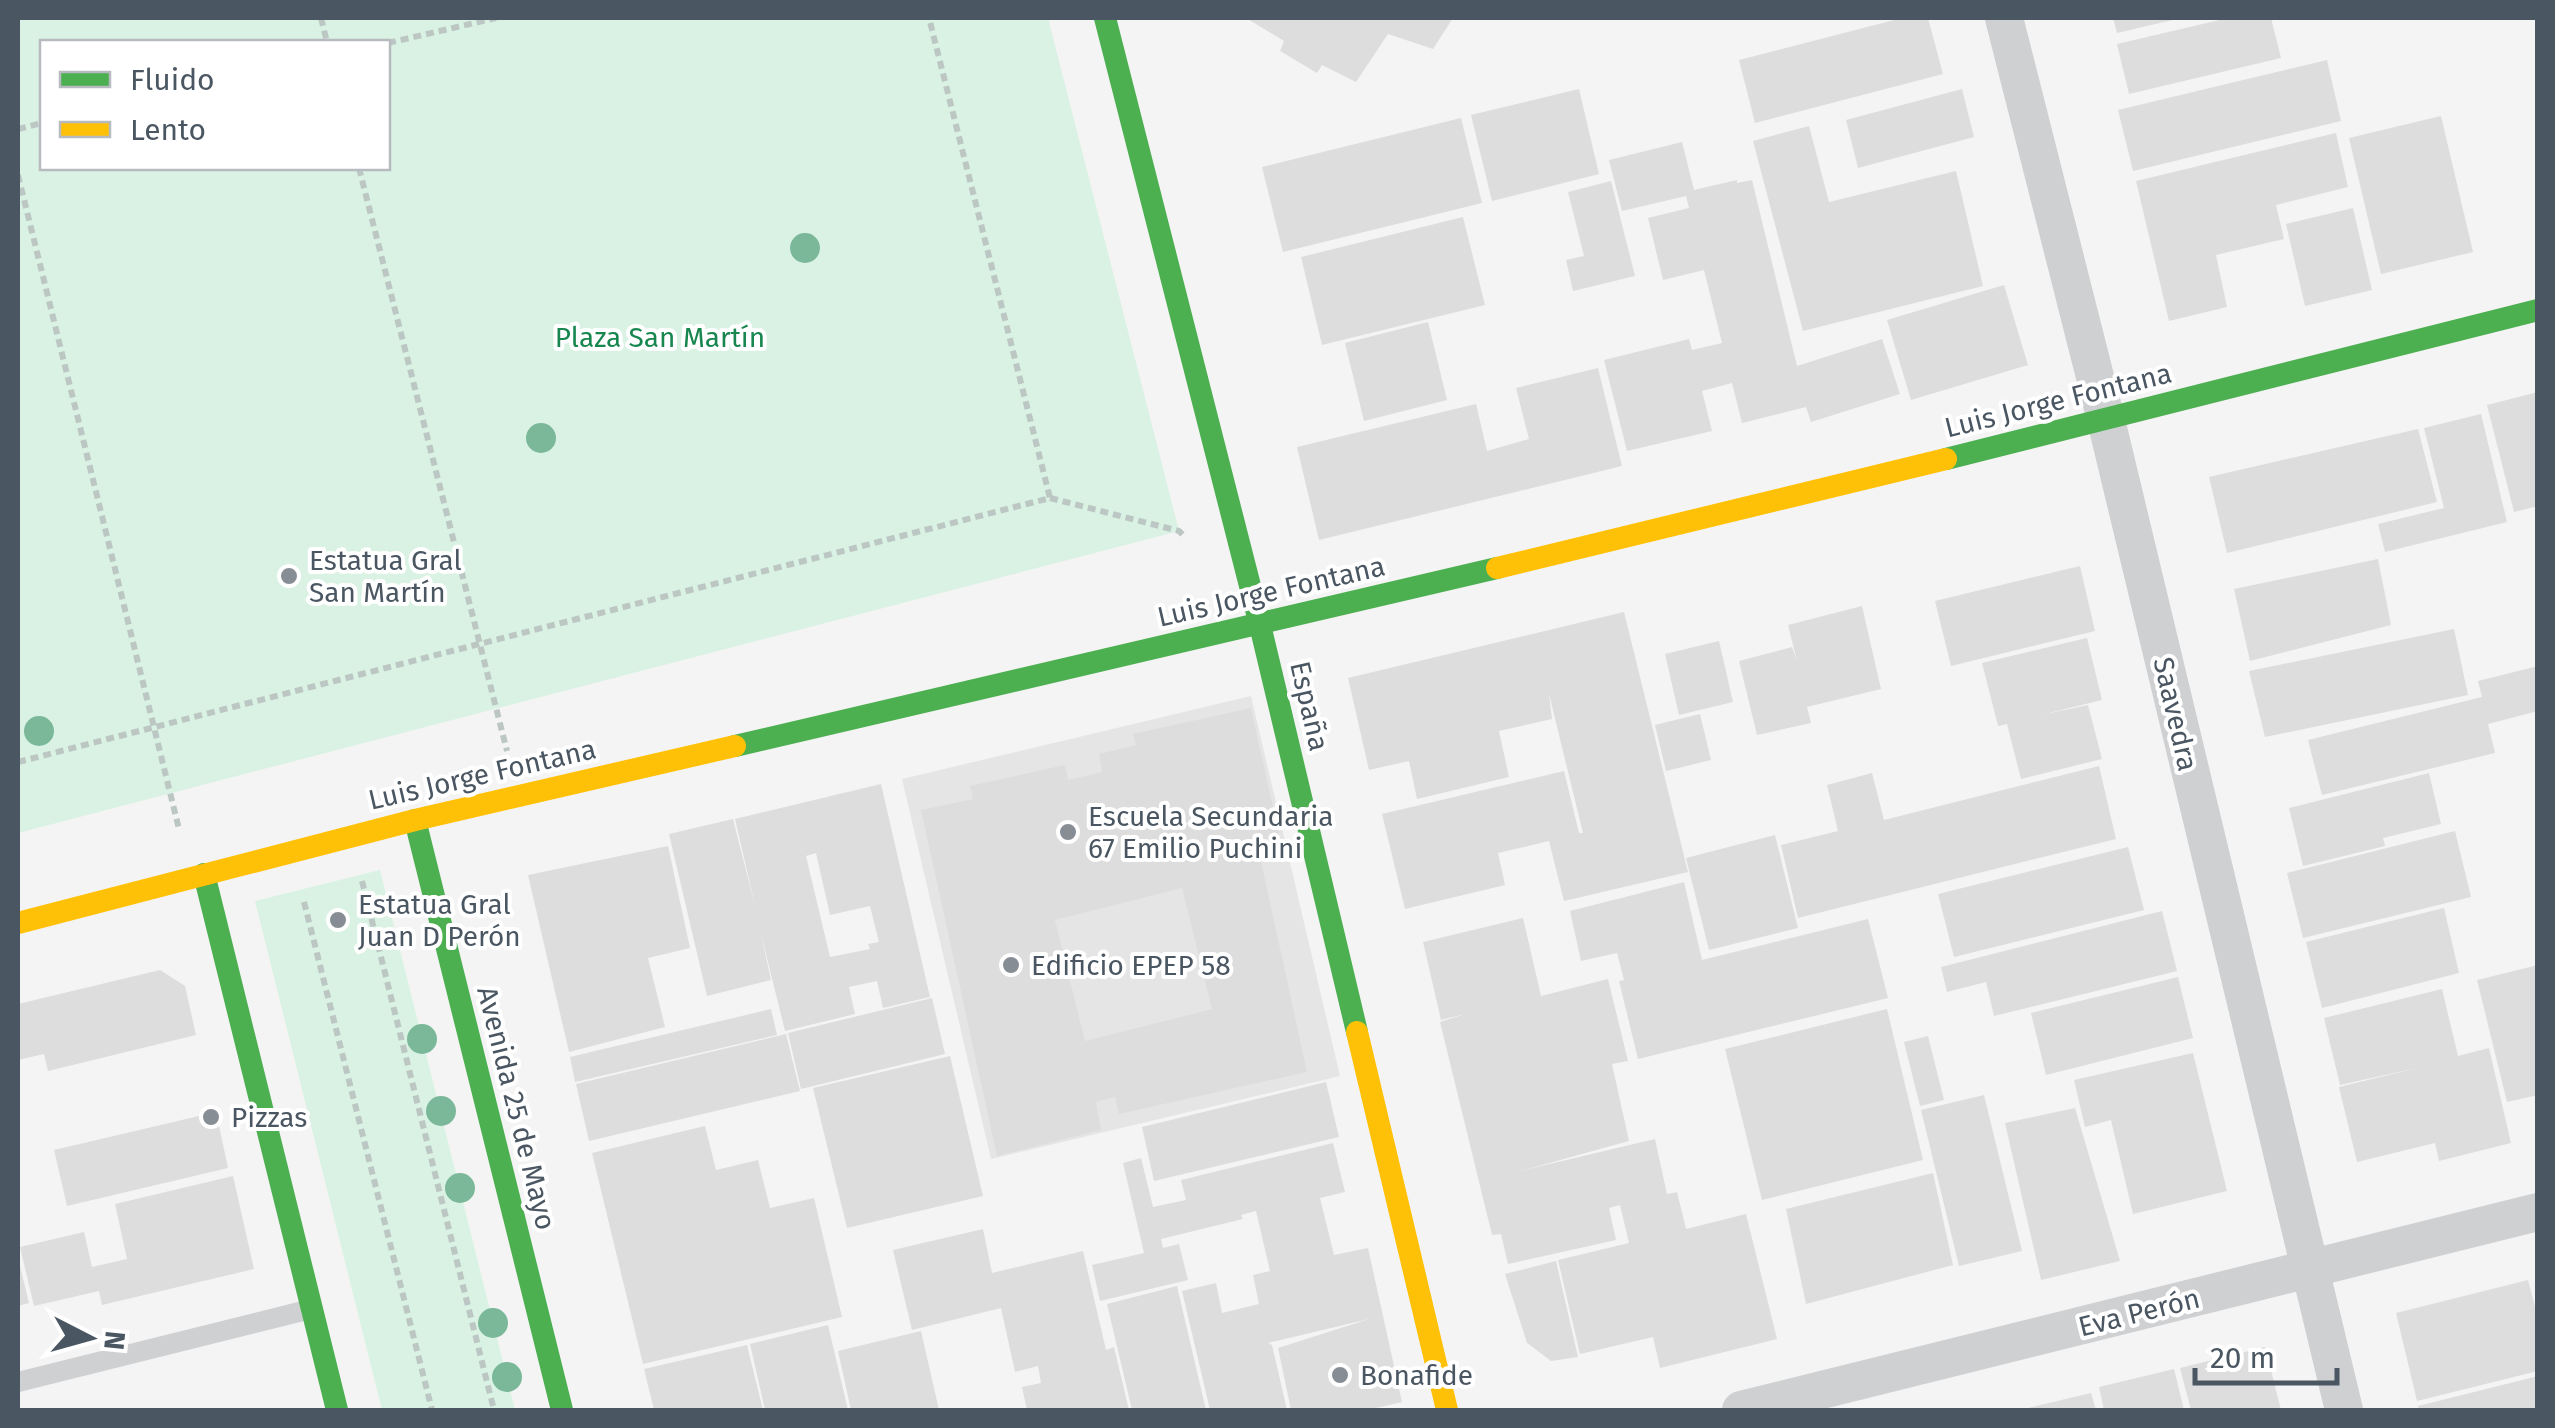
<svg xmlns="http://www.w3.org/2000/svg" width="2555" height="1428" font-family="'Fira Sans',sans-serif">
<style>
.education{fill:#e6e5e6}
.green{fill:#d9f2e3;fill-rule:evenodd}
.building{fill:#ddddde;fill-rule:evenodd}
.lines{fill:none;stroke-linecap:round;stroke-linejoin:round}
.path{stroke:#bcc7c4;stroke-width:6;stroke-dasharray:8 5;stroke-linecap:butt}
.lane{stroke:#ced0d2;stroke-width:20}
.street{stroke:#ced0d2;stroke-width:38}
.fast{stroke:#4caf50;stroke-width:22}
.slow{stroke:#ffc107;stroke-width:22}
.tree{fill:#7ab899}
.poi-dot{fill:#868d94;stroke:#fff;stroke-width:4}
.labels{text-anchor:middle;stroke-width:8;stroke-linejoin:round;paint-order:stroke}
.park-label{font-size:28px;fill:#17864f;stroke:#fff}
.street-label{font-size:28px;fill:#4a5661;stroke:#fff}
.poi-label{font-size:28px;fill:#4a5661;stroke:#fff;text-anchor:start}
</style>
<rect width="100%" height="100%" fill="#f4f4f4"/>
<polygon class="education" points="1251,696 1340,1076 991,1159 902,779"/>
<g class="green">
<path d="M18,18H1048L1179,531L18,833ZM42,42H388V168H42Z"/>
<polygon points="380,870 515,1410 382,1410 255,901"/>
</g>
<g class="building">
<polygon points="1246,18 1323,19 1453,18 1433,49 1388,34 1356,82 1322,65 1317,73 1280,51 1284,41"/>
<polygon points="1902,18 1928,18 1943,74 1755,123 1739,60"/>
<polygon points="2113,18 2176,18 2177,19 2117,33"/>
<polygon points="2228,18 2271,18 2281,58 2129,94 2117,44"/>
<polygon points="2327,60 2341,121 2133,171 2118,110"/>
<polygon points="1579,89 1599,174 1492,201 1471,115"/>
<polygon points="1962,89 1974,137 1858,168 1846,120"/>
<polygon points="2441,116 2473,252 2381,274 2349,138"/>
<polygon points="1461,118 1482,203 1283,252 1262,167"/>
<polygon points="1809,126 1829,202 1956,171 1983,286 1803,331 1753,141"/>
<polygon points="2336,133 2348,187 2276,205 2284,239 2216,255 2227,307 2169,321 2136,181"/>
<polygon points="1682,142 1694,190 1737,180 1737,183 1752,180 1797,366 1882,339 1900,394 1811,422 1806,407 1742,423 1732,383 1702,391 1712,431 1627,451 1604,360 1689,339 1692,350 1722,343 1704,270 1663,280 1648,218 1689,208 1686,196 1622,211 1609,160"/>
<polygon points="1611,181 1635,276 1573,291 1566,260 1584,256 1568,192"/>
<polygon points="2353,208 2372,290 2305,306 2286,224"/>
<polygon points="1463,217 1485,305 1322,345 1301,257"/>
<polygon points="2004,285 2028,365 1911,400 1887,320"/>
<polygon points="1428,322 1447,400 1364,421 1345,343"/>
<polygon points="1598,368 1622,466 1319,540 1297,447 1476,404 1487,451 1529,439 1516,388"/>
<polygon points="2538,392 2538,506 2514,512 2487,405"/>
<polygon points="2481,414 2507,522 2385,552 2378,524 2444,508 2424,428"/>
<polygon points="2418,429 2437,502 2227,553 2209,477"/>
<polygon points="2378,559 2391,625 2250,661 2234,589"/>
<polygon points="2080,566 2095,631 1951,666 1935,601"/>
<polygon points="1862,606 1881,689 1807,707 1811,723 1757,735 1739,661 1792,647 1797,661 1788,625"/>
<polygon points="1624,612 1688,872 1564,901 1549,841 1498,853 1505,885 1405,909 1382,814 1564,771 1579,833 1583,833 1549,694 1552,719 1499,731 1509,777 1417,799 1409,761 1369,770 1348,678"/>
<polygon points="2454,629 2468,695 2265,737 2249,671"/>
<polygon points="2087,638 2102,700 2041,715 2088,705 2102,759 2021,779 2007,724 1998,726 1982,663"/>
<polygon points="1719,641 1733,702 1679,715 1665,654"/>
<polygon points="2538,666 2538,711 2488,724 2495,753 2322,795 2308,740 2482,697 2478,681"/>
<path d="M1251,708L1284,856L1261,861L1307,1072L1119,1114L1115,1097L1096,1102L1101,1130L997,1156L921,810L973,799L970,786L1065,765L1068,780L1102,772L1099,754L1136,745L1133,734ZM1182,888L1212,1009L1085,1041L1055,920Z"/>
<polygon points="1700,714 1711,760 1666,771 1655,725"/>
<polygon points="2099,766 2116,839 1798,918 1781,845 1838,831 1827,785 1872,773 1884,820"/>
<polygon points="2429,773 2441,824 2383,838 2385,846 2303,866 2289,808"/>
<path d="M881,784L930,997L883,1008L877,981L849,987L855,1014L785,1031L760,930L771,980L707,996L669,834L733,819L756,910L735,819ZM816,853L830,915L870,906L879,942L868,944L870,949L830,957L806,856Z"/>
<polygon points="2455,831 2471,897 2303,938 2287,873"/>
<polygon points="1775,835 1798,928 1709,950 1686,858"/>
<polygon points="668,846 690,948 648,958 665,1027 569,1052 528,875"/>
<polygon points="2128,847 2144,910 1954,957 1938,894"/>
<polygon points="1684,882 1702,960 1868,919 1888,998 1638,1059 1619,981 1624,980 1617,953 1581,961 1570,911"/>
<polygon points="2444,908 2459,973 2322,1008 2306,942"/>
<polygon points="2162,911 2177,971 1994,1016 1986,982 1947,992 1941,967"/>
<polygon points="1523,918 1541,996 1608,979 1628,1061 1612,1064 1629,1141 1520,1171 1655,1139 1667,1194 1677,1192 1686,1229 1746,1214 1777,1339 1660,1368 1653,1337 1580,1354 1558,1260 1629,1243 1620,1205 1609,1208 1616,1240 1508,1264 1501,1234 1492,1235 1440,1022 1465,1014 1441,1020 1423,942"/>
<polygon points="2538,965 2538,1095 2507,1102 2477,980"/>
<polygon points="160,970 185,986 196,1035 48,1071 44,1054 18,1060 18,1004"/>
<polygon points="2178,977 2193,1038 2046,1075 2031,1013"/>
<polygon points="2442,989 2458,1056 2489,1048 2511,1143 2439,1161 2435,1143 2357,1162 2339,1087 2417,1068 2340,1085 2324,1018"/>
<polygon points="932,998 945,1054 801,1089 788,1033"/>
<polygon points="771,1009 777,1035 575,1082 570,1057"/>
<polygon points="1887,1009 1923,1160 1762,1200 1725,1049"/>
<polygon points="786,1034 800,1091 589,1141 576,1084"/>
<polygon points="1928,1036 1944,1100 1920,1106 1904,1042"/>
<polygon points="2193,1053 2227,1191 2133,1214 2111,1120 2085,1127 2074,1080"/>
<polygon points="950,1056 983,1196 847,1228 813,1088"/>
<polygon points="1326,1082 1339,1137 1154,1181 1142,1127"/>
<polygon points="1984,1095 2022,1251 1959,1266 1921,1110"/>
<polygon points="2075,1108 2120,1261 2041,1280 2005,1123"/>
<polygon points="216,1112 228,1168 67,1206 54,1150"/>
<polygon points="705,1126 716,1170 758,1160 770,1208 814,1198 842,1317 643,1364 592,1153"/>
<polygon points="1333,1143 1345,1192 1320,1198 1334,1255 1368,1248 1402,1402 1367,1410 1291,1410 1278,1348 1369,1319 1268,1343 1272,1345 1287,1410 1210,1410 1182,1291 1216,1283 1222,1313 1259,1304 1253,1275 1270,1271 1256,1211 1241,1215 1243,1219 1161,1239 1163,1248 1179,1244 1188,1280 1100,1301 1092,1265 1144,1253 1123,1163 1141,1158 1153,1207 1186,1200 1181,1180"/>
<polygon points="1933,1173 1953,1265 1806,1304 1786,1209"/>
<polygon points="233,1176 254,1269 102,1305 99,1291 34,1306 20,1247 84,1232 92,1267 127,1259 115,1204"/>
<polygon points="983,1229 992,1273 1083,1251 1106,1350 1114,1347 1129,1410 1027,1410 1022,1387 1041,1383 1038,1366 1015,1372 1001,1308 912,1330 893,1250"/>
<polygon points="1556,1261 1578,1357 1551,1361 1527,1343 1505,1274"/>
<polygon points="19,1262 29,1303 18,1306 18,1263"/>
<polygon points="2528,1280 2538,1318 2538,1371 2417,1401 2396,1313"/>
<polygon points="1177,1286 1206,1410 1132,1410 1107,1304"/>
<polygon points="828,1325 848,1410 765,1410 750,1344"/>
<polygon points="921,1331 939,1410 851,1410 838,1351"/>
<polygon points="747,1345 763,1410 654,1410 644,1369"/>
<polygon points="2265,1347 2281,1410 2191,1410 2180,1368"/>
<polygon points="2174,1369 2184,1410 2104,1410 2099,1387"/>
<polygon points="2538,1376 2538,1410 2419,1410 2418,1406"/>
<polygon points="2091,1393 2096,1410 2024,1410 2024,1409"/>
</g>
<g class="lines">
<g class="path">
<polyline points="321,18 327,42"/>
<polyline points="388,43 496,18"/>
<polyline points="18,129 42,123"/>
<polyline points="359,168 507,751"/>
<polyline points="18,175 179,829"/>
<polyline points="1050,498 1179,531 1183,535"/>
<polyline points="18,762 1050,498 929,18"/>
<polyline points="362,881 494,1410"/>
<polyline points="304,902 432,1410"/>
</g>
<polyline class="lane" points="18,1382 311,1309"/>
<g class="street">
<polyline points="2004,18 2106,420 2344,1410"/>
<polyline points="1741,1410 2538,1212"/>
</g>
<g class="fast">
<polyline points="1105,18 1260,625 1357,1032"/>
<polyline points="1946,459 2538,310"/>
<polyline points="735,746 1497,568"/>
<polyline points="415,820 562,1410"/>
<polyline points="204,874 337,1410"/>
</g>
<g class="slow">
<polyline points="1497,568 1946,459"/>
<polyline points="18,923 415,820 735,746"/>
<polyline points="1357,1032 1447,1410"/>
</g>
</g>
<g class="tree">
<circle cx="805" cy="248" r="15"/>
<circle cx="541" cy="438" r="15"/>
<circle cx="39" cy="731" r="15"/>
<circle cx="422" cy="1039" r="15"/>
<circle cx="441" cy="1111" r="15"/>
<circle cx="460" cy="1188" r="15"/>
<circle cx="493" cy="1323" r="15"/>
<circle cx="507" cy="1377" r="15"/>
</g>
<g class="poi-dot">
<circle cx="289" cy="576" r="10"/>
<circle cx="1068" cy="832" r="10"/>
<circle cx="338" cy="920" r="10"/>
<circle cx="1011" cy="965" r="10"/>
<circle cx="211" cy="1117" r="10"/>
<circle cx="1340" cy="1375" r="10"/>
</g>
<g class="labels">
<g class="park-label">
<text x="660" y="347">Plaza San Martín</text>
</g>
<g class="street-label">
<text transform="translate(2058 400) rotate(-14)" y="10">Luis Jorge Fontana</text>
<text transform="translate(1271 591) rotate(-13)" y="10">Luis Jorge Fontana</text>
<text transform="translate(1310 706) rotate(77)" y="10">España</text>
<text transform="translate(2176 714) rotate(77)" y="10">Saavedra</text>
<text transform="translate(482 774) rotate(-13)" y="10">Luis Jorge Fontana</text>
<text transform="translate(517 1108) rotate(76)" y="10">Avenida 25 de Mayo</text>
<text transform="translate(2139 1312) rotate(-14)" y="10">Eva Perón</text>
</g>
<g class="poi-label">
<text x="309" y="570">Estatua Gral<tspan x="309" dy="32">San Martín</tspan></text>
<text x="1088" y="826">Escuela Secundaria<tspan x="1088" dy="32">67 Emilio Puchini</tspan></text>
<text x="358" y="914">Estatua Gral<tspan x="358" dy="32">Juan D Perón</tspan></text>
<text x="1031" y="975">Edificio EPEP 58</text>
<text x="231" y="1127">Pizzas</text>
<text x="1360" y="1385">Bonafide</text>
</g>
</g>
<rect width="2555" height="1428" fill="none" stroke="#4a5661" stroke-width="40"/>
<rect x="40" y="40" width="350" height="130" fill="#ffffff" stroke="#b7bbc0" stroke-width="2.5"/>
<rect x="60" y="72" width="50" height="15" fill="#4caf50" stroke="#b7bbc0" stroke-width="2.5"/>
<text x="130" y="90" font-size="30" fill="#4a5661">Fluido</text>
<rect x="60" y="122" width="50" height="15" fill="#ffc107" stroke="#b7bbc0" stroke-width="2.5"/>
<text x="130" y="140" font-size="30" fill="#4a5661">Lento</text>
<g transform="translate(90 1338) rotate(96)" stroke="#ffffff" stroke-width="8" paint-order="stroke">
<path d="M0-8L18 38L0 25L-18 38Z" fill="#4a5661"/>
<text y="-15" font-size="28" font-weight="bold" text-anchor="middle" fill="#4a5661">N</text>
</g>
<path d="M2195 1368v15h142v-15" fill="none" stroke="#4a5661" stroke-width="5"/>
<text x="2210" y="1368" font-size="30" fill="#4a5661" stroke="#ffffff" stroke-width="8" paint-order="stroke">20 m</text>
</svg>
